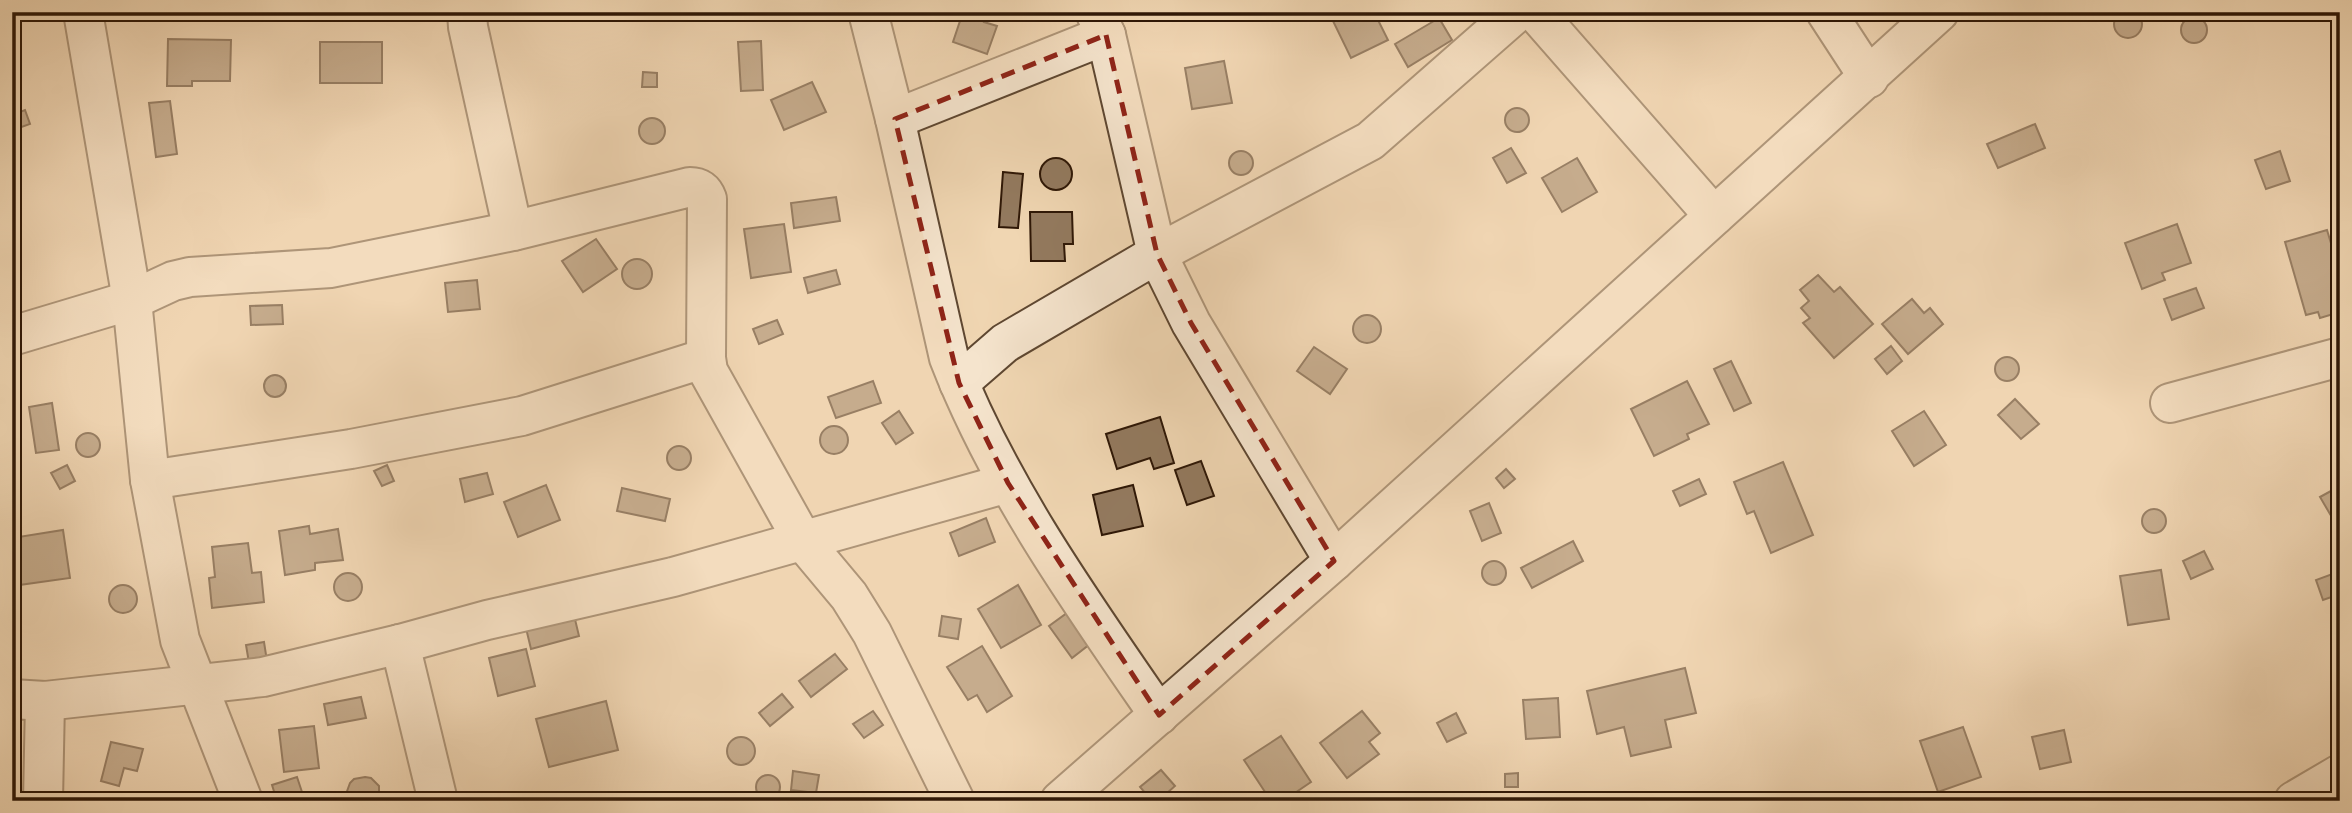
<svg xmlns="http://www.w3.org/2000/svg" width="2352" height="813" font-family="'IM FELL Double Pica',serif">
<style>
.building{fill:#937a5f;stroke:#2e1706;stroke-width:2}
.lines{fill:none;stroke-linecap:round;stroke-linejoin:round}
.minor-casing{stroke:#5e4731;stroke-width:42}
.minor{stroke:#f5e4cd;stroke-width:38}
.marked{fill:none;stroke:#8f2418;stroke-width:5;stroke-dasharray:14 9;stroke-linejoin:round}
</style>
<rect width="100%" height="100%" fill="#f0d6b2"/>
<filter id="stains"><feTurbulence type="fractalNoise" baseFrequency=".00286" numOctaves="4"/><feColorMatrix values="0 0 0 0 .2 0 0 0 0 .09 0 0 0 0 .02 0 0 0 .5 -.17"/></filter>
<radialGradient id="worn" r=".72"><stop offset=".6" stop-color="#630" stop-opacity="0"/><stop offset="1" stop-color="#630" stop-opacity=".3"/></radialGradient>
<g class="building">
<circle cx="2128" cy="24" r="14"/>
<polygon points="963,12 972,12 986,17 984,22 997,26 987,54 953,42"/>
<polygon points="1351,12 1374,12 1388,40 1351,58 1333,21"/>
<circle cx="2194" cy="30" r="13"/>
<polygon points="1439,18 1452,40 1408,67 1395,44"/>
<polygon points="168,39 231,40 230,81 192,81 192,86 167,86"/>
<polygon points="761,41 763,90 741,91 738,42"/>
<rect x="320" y="42" width="62" height="41"/>
<polygon points="1224,61 1232,103 1192,109 1185,68"/>
<polygon points="643,72 657,73 657,87 642,87"/>
<polygon points="812,82 826,112 784,130 771,100"/>
<polygon points="170,101 177,154 156,157 149,103"/>
<circle cx="1517" cy="120" r="12"/>
<polygon points="25,110 30,124 16,129 12,115"/>
<circle cx="652" cy="131" r="13"/>
<polygon points="2035,124 2045,148 1998,168 1987,144"/>
<polygon points="1511,148 1526,173 1507,183 1493,158"/>
<circle cx="1241" cy="163" r="12"/>
<polygon points="2280,151 2290,181 2266,189 2255,160"/>
<polygon points="1577,158 1597,192 1562,212 1542,178"/>
<circle cx="1056" cy="174" r="16"/>
<polygon points="2340,170 2340,195 2334,172"/>
<polygon points="1003,172 1023,174 1018,228 999,227"/>
<polygon points="836,197 840,221 794,228 791,203"/>
<polygon points="1030,212 1072,212 1073,244 1064,244 1065,261 1031,261"/>
<polygon points="784,224 791,272 751,278 744,229"/>
<polygon points="2177,224 2191,263 2162,273 2165,280 2142,289 2125,243"/>
<polygon points="2327,230 2340,273 2340,312 2320,318 2318,312 2306,315 2285,242"/>
<polygon points="596,239 617,269 583,292 562,261"/>
<circle cx="637" cy="274" r="15"/>
<polygon points="836,270 840,284 808,293 804,278"/>
<polygon points="1818,275 1834,292 1840,287 1873,324 1834,358 1803,323 1810,318 1801,308 1809,301 1800,290"/>
<polygon points="477,280 480,309 448,312 445,283"/>
<polygon points="2196,288 2204,308 2172,320 2164,299"/>
<polygon points="1912,299 1924,313 1930,308 1943,324 1908,354 1882,324"/>
<polygon points="282,305 283,324 251,325 250,306"/>
<circle cx="1367" cy="329" r="14"/>
<polygon points="777,320 783,334 759,344 753,329"/>
<polygon points="1891,346 1902,361 1887,374 1875,359"/>
<polygon points="1314,347 1347,369 1330,394 1297,371"/>
<circle cx="2007" cy="369" r="12"/>
<polygon points="1731,361 1751,403 1734,411 1714,369"/>
<circle cx="275" cy="386" r="11"/>
<polygon points="873,381 881,403 836,418 828,397"/>
<polygon points="1687,381 1709,424 1687,434 1689,439 1654,456 1631,409"/>
<polygon points="2015,399 2039,424 2021,439 1998,415"/>
<polygon points="52,403 59,450 36,453 29,407"/>
<polygon points="899,411 913,433 896,444 882,423"/>
<polygon points="1924,411 1946,445 1914,466 1892,431"/>
<polygon points="1160,417 1174,463 1154,469 1150,458 1117,469 1106,434"/>
<circle cx="834" cy="440" r="14"/>
<circle cx="88" cy="445" r="12"/>
<circle cx="679" cy="458" r="12"/>
<polygon points="1201,461 1214,496 1187,505 1175,470"/>
<polygon points="1783,462 1813,535 1771,553 1754,511 1747,514 1734,482"/>
<polygon points="67,465 75,481 60,489 51,473"/>
<polygon points="387,465 394,481 382,486 374,471"/>
<polygon points="1506,469 1515,479 1504,488 1496,478"/>
<polygon points="487,473 493,494 465,502 460,479"/>
<polygon points="1699,479 1706,494 1680,506 1673,491"/>
<polygon points="546,485 560,520 518,537 504,502"/>
<polygon points="1133,485 1143,526 1102,535 1093,495"/>
<polygon points="2340,486 2340,531 2320,497"/>
<polygon points="622,488 670,499 665,521 617,511"/>
<polygon points="1489,503 1501,533 1482,541 1470,511"/>
<circle cx="2154" cy="521" r="12"/>
<polygon points="986,518 995,542 959,556 950,533"/>
<polygon points="309,526 310,534 338,529 343,560 315,563 315,570 285,575 279,531"/>
<polygon points="63,530 70,578 12,586 12,538"/>
<polygon points="1573,541 1583,561 1532,588 1521,568"/>
<polygon points="248,543 252,573 261,572 264,602 212,608 209,578 215,577 212,547"/>
<polygon points="2204,551 2213,569 2191,579 2183,561"/>
<circle cx="1494" cy="573" r="12"/>
<polygon points="2161,570 2169,619 2128,625 2120,576"/>
<circle cx="348" cy="587" r="14"/>
<polygon points="2335,573 2340,594 2323,600 2316,580"/>
<circle cx="123" cy="599" r="14"/>
<polygon points="1018,585 1041,625 1001,648 978,609"/>
<polygon points="573,611 579,636 531,649 525,624"/>
<polygon points="1067,613 1090,644 1072,658 1049,626"/>
<polygon points="942,616 961,619 958,639 939,636"/>
<polygon points="264,642 267,661 249,663 246,645"/>
<polygon points="982,646 1012,696 987,712 977,695 968,700 947,667"/>
<polygon points="526,649 535,686 498,696 489,658"/>
<polygon points="835,654 847,669 811,697 799,681"/>
<polygon points="1685,668 1696,713 1665,720 1671,747 1631,756 1624,727 1597,734 1587,691"/>
<polygon points="782,694 793,707 770,726 759,713"/>
<polygon points="361,697 366,718 328,725 324,704"/>
<polygon points="1558,698 1560,737 1526,739 1523,700"/>
<polygon points="606,701 618,750 549,767 536,719"/>
<polygon points="873,711 883,725 864,738 853,724"/>
<polygon points="1362,711 1380,733 1369,742 1379,754 1347,778 1320,743"/>
<polygon points="1456,713 1466,733 1447,742 1437,723"/>
<polygon points="314,726 319,768 284,772 279,730"/>
<polygon points="1963,727 1981,777 1938,792 1920,741"/>
<polygon points="2064,730 2071,762 2040,769 2032,737"/>
<polygon points="1281,736 1311,782 1283,801 1271,801 1244,760"/>
<circle cx="741" cy="751" r="14"/>
<polygon points="111,742 143,749 137,771 124,768 119,786 101,781"/>
<polygon points="1161,770 1175,786 1158,801 1152,801 1140,787"/>
<polygon points="793,771 819,775 816,793 791,790"/>
<polygon points="1518,773 1518,787 1505,787 1505,774"/>
<circle cx="768" cy="787" r="12"/>
<polygon points="297,777 304,798 295,801 277,801 272,785"/>
<polygon points="365,777 371,778 379,786 379,801 348,801 346,794 350,783 354,779"/>
</g>
<g class="lines">
<defs>
<g id="minor">
<polyline points="83,12 132,300 150,480 180,640 243,801"/>
<polyline points="467,12 468,27 513,231"/>
<path d="M868,12L895,119L949,358C999,487 1081,602 1159,715"/>
<polyline points="1095,12 1106,35 1157,254 1191,323 1334,561"/>
<polyline points="1533,12 1537,14 1714,216"/>
<polyline points="1826,12 1869,78"/>
<polyline points="895,119 1106,35"/>
<path d="M12,336L132,300L173,281L190,277L331,268L513,231L690,187C699,187 704,191 707,199L706,358L708,371L803,541L849,596L872,633L955,801"/>
<polyline points="959,383 1005,343 1157,254 1370,141 1517,12"/>
<polyline points="2170,403 2340,357"/>
<polyline points="150,480 351,449 522,416 706,358"/>
<polyline points="400,644 438,801"/>
<polyline points="12,699 45,701 263,677 400,644 487,620 673,577 1008,483"/>
<polyline points="43,801 45,701"/>
<polyline points="1060,801 1334,561 1939,12"/>
<polyline points="2294,801 2340,774"/>
</g>
</defs>
<use href="#minor" class="minor-casing"/>
<use href="#minor" class="minor"/>
</g>
<path d="M0 0H2352V813H0ZM1106,35L1157,254L1191,323L1334,561L1159,715L1008,483L959,383L895,119Z" fill="#f0d6b2" fill-opacity=".55" fill-rule="evenodd"/>
<path class="marked" d="M1106,35L1157,254L1191,323L1334,561L1159,715L1008,483L959,383L895,119Z"/>
<rect width="2352" height="813" fill="none" stroke="#f0d6b2" stroke-width="42"/>
<rect x="14" y="14" width="2324" height="785" fill="none" stroke="#2e1706" stroke-width="3.5"/>
<rect x="21" y="21" width="2310" height="771" fill="none" stroke="#2e1706" stroke-width="2"/>
<rect width="100%" height="100%" filter="url(#stains)"/>
<rect width="100%" height="100%" fill="url(#worn)"/>
</svg>
